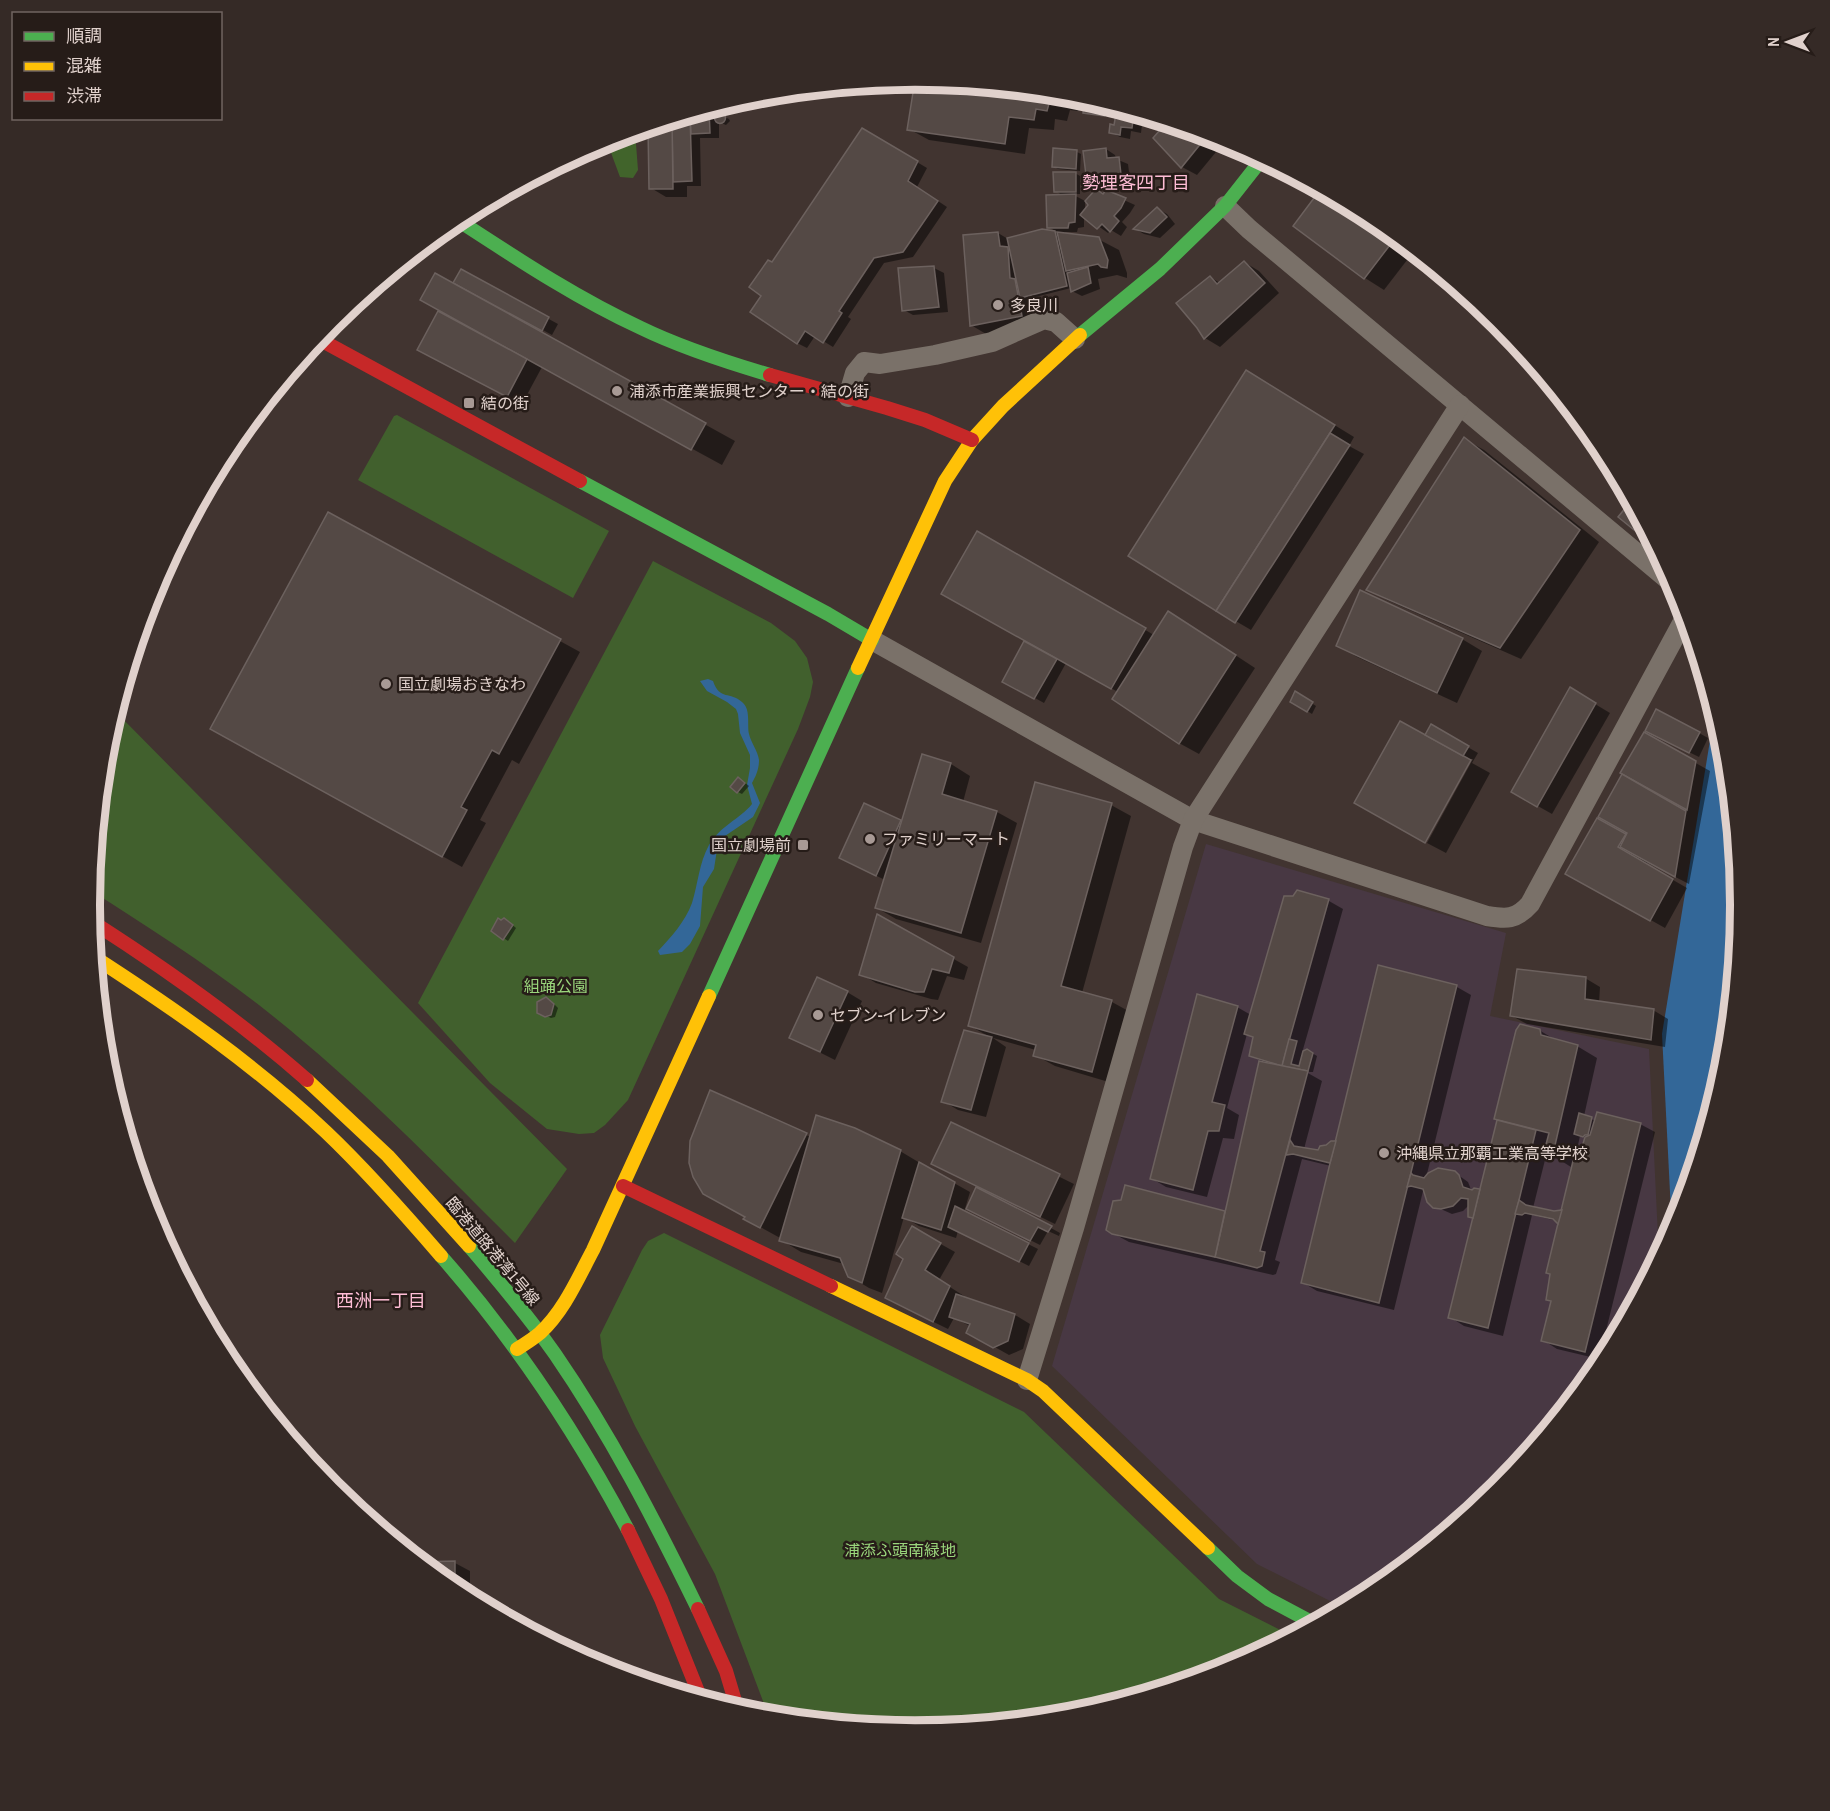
<svg xmlns="http://www.w3.org/2000/svg" width="1830" height="1811" font-family="'Archivo Narrow','Noto Sans JP',sans-serif">
<style>
.education{fill:#483843}
.green{fill:#41602d}
.forest{fill:#41642b}
.water{fill:#336798}
.shadow{fill:#0007;fill-rule:evenodd}
.building{fill:#544945;stroke:#6c615e;stroke-width:1.5}
.lines{fill:none;stroke-linecap:round;stroke-linejoin:round}
.street{stroke:#7a7169;stroke-width:20}
.fast{stroke:#4caf50;stroke-width:14}
.slow{stroke:#ffc107;stroke-width:14}
.jam{stroke:#c62828;stroke-width:14}
.poi-dot{fill:#a89a95;stroke:#261c18;stroke-width:2}
.labels{text-anchor:middle;stroke-width:5;stroke-linejoin:round;paint-order:stroke}
.poi-label{font-size:16px;fill:#e0d1cc;stroke:#261c18;text-anchor:start}
.park-label{font-size:16px;fill:#9ad67c;stroke:#261c18}
.street-label{font-size:16px;fill:#e0d1cc;stroke:#261c18}
.neighbourhood-label{font-size:18px;fill:#febdd5;stroke:#261c18}
.rim{fill:none;stroke:#e0d1cc;stroke-width:8}
</style>
<rect width="100%" height="100%" fill="#413430"/>
<polygon class="education" points="1206,844 1506,933 1490,1016 1649,1049 1659,1258 1602,1365 1499,1490 1374,1592 1344,1608 1257,1564 1052,1366"/>
<g class="green">
<polygon points="397,415 609,531 573,598 358,480 394,416"/>
<polygon points="653,561 771,623 795,641 807,658 813,682 810,697 798,729 628,1100 605,1125 594,1133 579,1134 547,1129 490,1083 418,1003"/>
<path d="M115,711L567,1169L515,1243C434,1162 354,1080 264,1009C209,966 150,928 90,890L105,744Z"/>
<polygon points="664,1233 1024,1412 1219,1599 1292,1636 1231,1669 1076,1716 915,1731 769,1717 715,1574 635,1426 603,1358 600,1335 642,1250 648,1241"/>
</g>
<polygon class="forest" points="635,131 638,170 633,178 620,177 610,150 609,139"/>
<g class="water">
<path d="M708,679L713,681C720,701 730,691 742,702C751,709 747,724 749,734C751,743 758,751 759,760C759,769 756,776 752,783L760,803L753,817L722,838L718,843L714,869L703,887L700,926L690,944L682,952L660,955L658,951C671,937 685,922 692,903C698,884 699,863 709,845C721,825 739,820 752,804L747,785L750,768V755L740,733L738,714L736,709L727,702L707,691L700,681Z"/>
<polygon points="1715,710 1725,745 1741,906 1725,1067 1678,1222 1672,1232 1662,1034"/>
</g>
<g class="shadow">
<polygon points="915,80 1076,95 1081,97 1078,111 1070,110 1067,121 1055,119 1054,130 1029,128 1025,154 929,140 909,129 914,92 873,84 897,81 915,92 915,88 902,81"/>
<polygon points="1086,98 1109,105 1108,117 1089,114 1084,112"/>
<polygon points="740,100 748,104 748,110 746,111 737,106 737,101"/>
<polygon points="712,108 718,112 718,115 720,115 729,119 730,121 726,125 719,122 719,138 700,138 701,186 687,186 687,197 666,197 651,188 650,127"/>
<polygon points="1118,108 1143,116 1141,133 1131,131 1130,139 1120,137 1110,132 1115,126"/>
<polygon points="1167,123 1189,130 1216,152 1197,175 1182,167 1155,138"/>
<polygon points="863,130 927,168 917,187 947,207 913,257 884,263 848,317 851,319 833,347 815,336 807,348 797,343 763,296 773,264"/>
<polygon points="1106,149 1115,155 1116,159 1128,164 1131,188 1106,191 1088,183"/>
<polygon points="1077,152 1081,154 1080,171 1058,169 1054,167"/>
<polygon points="1075,173 1080,176 1080,194 1072,194 1085,201 1085,212 1106,192 1135,205 1130,213 1122,222 1127,227 1121,236 1111,230 1108,233 1084,216 1084,227 1078,228 1077,232 1065,232 1065,234 1098,239 1119,250 1127,273 1127,278 1117,275 1098,279 1100,289 1082,296 1072,291 1071,288 1035,297 1041,327 991,337 971,325 998,233 1008,239 1042,231 1059,233 1048,227 1063,196 1056,191"/>
<polygon points="1321,191 1374,219 1414,251 1384,290 1365,278 1295,225"/>
<polygon points="1158,209 1167,214 1175,224 1160,238 1144,234 1135,229"/>
<polygon points="1244,262 1259,271 1279,293 1220,347 1205,338 1198,327 1210,277 1220,283"/>
<polygon points="934,268 944,273 948,312 913,315 904,310"/>
<polygon points="461,271 558,324 552,335 473,292 471,295 735,441 722,465 542,367 522,404 419,350 440,310 466,289"/>
<polygon points="1480,306 1499,322 1530,360 1474,313"/>
<polygon points="1266,383 1354,437 1349,446 1364,454 1251,630 1217,610"/>
<polygon points="1464,439 1484,450 1599,542 1521,659 1387,600 1368,589"/>
<polygon points="329,514 580,652 519,764 512,760 480,820 486,823 462,867 232,740"/>
<polygon points="978,533 1154,635 1188,624 1255,668 1199,754 1179,743 1118,692 1066,663 1044,703 1004,681 1026,641"/>
<polygon points="1361,592 1462,639 1482,651 1457,703 1357,657 1337,645"/>
<polygon points="1570,689 1610,713 1552,814 1513,792"/>
<polygon points="1296,693 1316,706 1312,714 1292,701"/>
<polygon points="1431,726 1478,753 1472,763 1490,773 1446,853 1427,843 1473,759 1470,759 1424,841 1425,737"/>
<polygon points="1699,733 1708,738 1699,757 1656,736"/>
<polygon points="1644,734 1710,771 1689,884 1648,863 1647,865 1687,888 1665,928 1567,873 1598,820 1627,836 1629,833 1600,816"/>
<polygon points="923,756 951,764 970,776 963,802 997,812 1017,823 981,943 896,919 877,908 885,880 840,858 864,805 902,822"/>
<polygon points="743,781 749,786 742,794 738,792"/>
<polygon points="1111,805 1131,816 1082,993 1112,1002 1132,1013 1112,1083 1055,1066 1035,1055 1036,1050 993,1038 1006,1047 986,1117 958,1110 943,1101 990,1037 970,1026"/>
<path d="M1298,892L1329,901L1343,909L1302,1053L1307,1050L1317,1056L1313,1072H1306L1322,1081L1304,1149L1319,1152L1337,1142L1380,967L1457,987L1471,995L1426,1178L1454,1172L1468,1182L1472,1192H1481L1498,1120L1495,1118L1539,1030L1559,1042L1577,1046L1597,1058L1584,1116L1596,1121L1640,1124L1655,1132L1599,1359L1557,1349L1543,1340L1552,1302L1560,1223L1557,1221L1532,1215L1503,1336L1464,1326L1450,1317L1474,1219L1470,1204L1463,1211L1452,1214L1434,1206L1424,1187L1394,1310L1317,1291L1302,1282L1331,1166L1302,1159L1275,1260L1280,1262L1276,1274L1273,1275L1129,1242L1107,1230L1122,1202L1126,1186L1226,1213L1266,1064L1251,1055L1254,1038L1247,1034L1227,1108L1239,1115L1234,1139L1223,1138L1207,1197L1166,1187L1151,1178L1237,1007L1251,1015ZM1580,1136L1586,1138L1579,1161L1574,1163ZM1547,1152L1571,1167L1574,1165L1563,1212H1554L1533,1208Z"/>
<polygon points="877,916 968,967 964,980 947,976 938,1000 931,999 876,983 861,974"/>
<polygon points="509,922 516,928 508,941 493,931"/>
<polygon points="1585,978 1600,987 1599,1003 1653,1010 1668,1019 1665,1047 1527,1024 1512,1016"/>
<polygon points="847,992 862,1001 835,1060 791,1038"/>
<polygon points="551,1001 558,1008 555,1017 551,1018 538,1012"/>
<polygon points="952,1124 1074,1184 1055,1224 948,1172"/>
<polygon points="806,1135 811,1137 900,1151 920,1163 920,1164 970,1192 964,1212 1038,1249 1029,1266 958,1231 956,1238 919,1226 904,1217 882,1293 869,1288 849,1276 844,1264 801,1252 781,1240 782,1239 746,1219"/>
<polygon points="977,1189 1051,1228 1060,1233 1059,1236 1048,1231 1040,1245 978,1214"/>
<polygon points="912,1228 955,1252 939,1280 964,1296 963,1298 1015,1315 1030,1324 1023,1349 1009,1355 968,1332 970,1326 954,1318 948,1329 901,1306 905,1259"/>
<polygon points="420,1563 455,1563 470,1571 470,1600 456,1592"/>
</g>
<g class="building">
<polygon points="915,80 1060,94 1059,101 1050,100 1047,111 1036,109 1034,120 1009,117 1005,144 907,130"/>
<polygon points="1084,98 1105,104 1104,116 1083,113"/>
<circle cx="740" cy="104" r="5.5"/>
<polygon points="1117,108 1134,113 1132,128 1121,127 1120,135 1109,133 1110,124 1114,125"/>
<polygon points="709,109 710,133 691,134 690,115"/>
<circle cx="720" cy="118" r="5.5"/>
<polygon points="690,115 692,181 673,182 672,120"/>
<polygon points="672,120 673,189 649,189 648,127"/>
<polygon points="1166,123 1185,128 1202,142 1181,168 1153,138"/>
<polygon points="862,128 918,161 908,181 938,201 903,252 874,258 839,311 842,313 823,343 805,331 797,344 750,312 761,296 749,287 768,260 772,262"/>
<polygon points="1053,148 1077,150 1076,169 1052,167"/>
<polygon points="1106,148 1107,158 1119,157 1122,183 1095,186 1087,183 1083,151"/>
<polygon points="1053,172 1076,172 1076,192 1054,192"/>
<polygon points="1096,189 1103,194 1106,190 1126,198 1121,208 1114,216 1119,221 1110,232 1102,224 1097,229 1080,215 1088,205 1085,201"/>
<polygon points="1320,190 1374,219 1396,237 1364,279 1293,226"/>
<polygon points="1076,194 1075,222 1069,223 1068,228 1047,228 1046,195"/>
<polygon points="1157,207 1167,217 1150,233 1133,229"/>
<polygon points="1042,229 1055,231 1067,286 1020,298 1007,238"/>
<polygon points="998,232 1000,246 1008,247 1010,278 1015,279 1022,316 970,326 963,235"/>
<polygon points="1057,232 1099,237 1108,260 1107,268 1101,267 1098,264 1066,271"/>
<polygon points="1244,261 1265,283 1204,339 1197,328 1176,303 1210,276 1217,284"/>
<polygon points="934,266 939,307 902,311 898,268"/>
<polygon points="1088,267 1091,283 1071,292 1067,273"/>
<polygon points="461,269 549,317 542,331 453,283"/>
<polygon points="435,273 706,423 691,450 420,300"/>
<polygon points="1479,305 1499,322 1535,366 1472,313"/>
<polygon points="438,311 527,359 507,397 417,350"/>
<polygon points="1246,370 1335,425 1216,611 1128,556"/>
<polygon points="1330,433 1350,445 1235,623 1216,611"/>
<polygon points="1464,437 1580,530 1500,648 1366,590"/>
<polygon points="1631,501 1655,547 1618,517"/>
<polygon points="328,512 561,639 499,754 492,750 461,807 467,810 442,857 210,729"/>
<polygon points="977,531 1146,628 1111,689 941,594"/>
<polygon points="1360,590 1463,638 1437,693 1336,646"/>
<polygon points="1168,611 1236,655 1179,744 1112,699"/>
<polygon points="1024,641 1057,659 1034,699 1002,682"/>
<polygon points="1570,687 1596,703 1537,807 1511,792"/>
<polygon points="1295,691 1313,702 1307,712 1290,702"/>
<polygon points="1656,709 1700,732 1689,753 1645,731"/>
<polygon points="1400,721 1471,760 1425,843 1354,803"/>
<polygon points="1431,724 1469,746 1463,756 1425,735"/>
<polygon points="1644,732 1696,761 1687,810 1620,773"/>
<polygon points="922,754 951,763 942,794 997,811 961,933 875,908"/>
<polygon points="1622,774 1686,811 1675,877 1620,847 1627,833 1598,817"/>
<polygon points="738,777 745,783 737,793 730,787"/>
<polygon points="1035,782 1112,803 1061,986 1112,1000 1092,1072 1033,1056 1036,1045 968,1026"/>
<polygon points="864,803 901,820 876,876 839,858"/>
<polygon points="1597,818 1626,834 1618,847 1673,879 1650,921 1565,874"/>
<polygon points="1297,890 1329,899 1282,1066 1249,1056 1253,1037 1244,1034 1284,896 1293,896"/>
<polygon points="877,914 954,957 949,973 932,969 924,992 915,992 859,975"/>
<polygon points="498,918 501,920 504,918 513,925 503,940 491,931"/>
<polygon points="1378,965 1457,985 1379,1303 1301,1283"/>
<polygon points="1517,969 1586,977 1585,999 1654,1009 1651,1040 1510,1016"/>
<polygon points="817,977 848,991 820,1052 789,1038"/>
<polygon points="1197,994 1238,1006 1212,1102 1225,1105 1219,1131 1208,1131 1193,1190 1150,1179"/>
<polygon points="546,997 554,1004 551,1015 545,1017 537,1013 537,1002"/>
<polygon points="1520,1024 1540,1029 1541,1035 1578,1045 1553,1154 1550,1157 1544,1152 1549,1133 1494,1119 1516,1030"/>
<polygon points="964,1030 992,1037 971,1110 941,1102"/>
<polygon points="1289,1039 1297,1041 1291,1064 1299,1066 1303,1051 1307,1049 1313,1053 1308,1071 1282,1066"/>
<polygon points="1259,1061 1308,1071 1260,1251 1265,1252 1262,1266 1257,1268 1215,1257"/>
<polygon points="710,1090 807,1133 760,1228 743,1219 745,1217 703,1194 693,1177 689,1163 690,1141"/>
<polygon points="1597,1112 1641,1123 1585,1352 1541,1341 1551,1301 1546,1300 1550,1274 1546,1273 1573,1161 1578,1160 1585,1137 1590,1135"/>
<polygon points="1579,1113 1592,1117 1588,1135 1585,1135 1583,1137 1574,1134"/>
<polygon points="816,1115 855,1128 901,1150 862,1283 848,1277 840,1258 779,1241"/>
<polygon points="1497,1120 1536,1130 1488,1328 1448,1318"/>
<polygon points="951,1122 1060,1174 1040,1217 931,1164"/>
<polygon points="1290,1140 1294,1146 1318,1150 1320,1146 1326,1145 1331,1141 1336,1141 1330,1163 1293,1154 1286,1155"/>
<polygon points="919,1162 955,1182 941,1230 902,1218"/>
<polygon points="1438,1168 1455,1171 1459,1175 1463,1187 1472,1190 1474,1188 1480,1189 1473,1218 1468,1217 1468,1199 1461,1198 1453,1206 1441,1209 1433,1208 1427,1202 1423,1189 1411,1186 1407,1187 1411,1173 1413,1175 1424,1178 1428,1173"/>
<polygon points="1125,1185 1225,1211 1215,1257 1112,1234 1106,1230 1113,1201 1121,1200"/>
<polygon points="976,1187 1052,1226 1048,1232 1038,1227 1030,1241 966,1209"/>
<polygon points="1519,1200 1526,1205 1554,1211 1562,1210 1558,1224 1553,1219 1525,1213 1522,1215 1515,1214"/>
<polygon points="955,1206 1029,1243 1019,1262 948,1227"/>
<polygon points="912,1226 941,1243 925,1270 950,1286 933,1322 885,1298 903,1259 896,1254"/>
<polygon points="956,1294 1015,1314 1008,1341 993,1348 966,1333 970,1324 949,1317"/>
<polygon points="455,1561 455,1592 419,1562"/>
</g>
<g class="lines">
<g class="street">
<polyline points="1225,206 1249,229 1677,587"/>
<polyline points="848,397 855,373 864,362 880,364 935,355 992,342 1044,319 1056,322 1075,339"/>
<path d="M872,640L1193,820L1487,916C1506,919 1516,920 1530,904L1686,616"/>
<polyline points="1027,1380 1074,1228 1183,847 1193,820 1460,405"/>
</g>
<g class="fast">
<path d="M456,219C516,258 576,298 641,328C682,348 726,362 770,375"/>
<polyline points="1080,335 1160,269 1225,206 1262,159"/>
<polyline points="580,481 828,614 872,640"/>
<polyline points="709,996 858,668"/>
<path d="M469,1246C499,1281 528,1316 555,1354C610,1434 655,1521 698,1609"/>
<path d="M441,1256C514,1339 576,1432 628,1530"/>
<polyline points="1208,1548 1237,1576 1268,1599 1315,1624"/>
</g>
<g class="slow">
<polyline points="858,668 945,481 972,440 1003,406 1080,335"/>
<path d="M94,957C176,1010 255,1065 326,1132C367,1171 404,1213 441,1256"/>
<polyline points="307,1080 388,1156 469,1246"/>
<polyline points="831,1286 1027,1380 1043,1391 1208,1548"/>
<path d="M517,1349C525,1344 533,1339 540,1333C564,1311 578,1278 593,1250L709,996"/>
</g>
<g class="jam">
<polyline points="317,338 580,481"/>
<polyline points="770,375 887,408 925,420 972,440"/>
<path d="M91,921C166,969 240,1021 307,1080"/>
<polyline points="623,1186 831,1286"/>
<polyline points="628,1530 661,1599 701,1699"/>
<polyline points="698,1609 726,1671 738,1711"/>
</g>
</g>
<g class="poi-dot">
<circle cx="998" cy="305" r="6"/>
<circle cx="617" cy="391" r="6"/>
<rect x="463" y="397" width="12" height="12" rx="3"/>
<circle cx="386" cy="684" r="6"/>
<circle cx="870" cy="839" r="6"/>
<rect x="797" y="839" width="12" height="12" rx="3"/>
<circle cx="818" cy="1015" r="6"/>
<circle cx="1384" cy="1153" r="6"/>
</g>
<g class="labels">
<g class="poi-label">
<text x="1010" y="311">多良川</text>
<text x="629" y="397">浦添市産業振興センター・結の街</text>
<text x="481" y="409">結の街</text>
<text x="398" y="690">国立劇場おきなわ</text>
<text x="882" y="845">ファミリーマート</text>
<text x="791" y="851" text-anchor="end">国立劇場前</text>
<text x="830" y="1021">セブン-イレブン</text>
<text x="1396" y="1159">沖縄県立那覇工業高等学校</text>
</g>
<g class="park-label">
<text x="556" y="992">組踊公園</text>
<text x="900" y="1556">浦添ふ頭南緑地</text>
</g>
<g class="street-label">
<text transform="translate(493 1251) rotate(50)" y="6">臨港道路港湾1号線</text>
</g>
<g class="neighbourhood-label">
<text x="1136" y="189">勢理客四丁目</text>
<text x="381" y="1307">西洲一丁目</text>
</g>
</g>
<path d="M0 0H1830V1811H0ZM100 905a815 815 0 1 1 1630 0a815 815 0 1 1-1630 0Z" fill="#352a26" fill-rule="evenodd"/>
<path class="rim" d="M100 905a815 815 0 1 1 1630 0a815 815 0 1 1-1630 0Z"/>
<rect x="12" y="12" width="210" height="108" fill="#261c18" stroke="#706460" stroke-width="1.5"/>
<rect x="24" y="32" width="30" height="9" fill="#4caf50" stroke="#706460" stroke-width="1.5"/>
<text x="66" y="42" font-size="18" fill="#e0d1cc">順調</text>
<rect x="24" y="62" width="30" height="9" fill="#ffc107" stroke="#706460" stroke-width="1.5"/>
<text x="66" y="72" font-size="18" fill="#e0d1cc">混雑</text>
<rect x="24" y="92" width="30" height="9" fill="#c62828" stroke="#706460" stroke-width="1.5"/>
<text x="66" y="102" font-size="18" fill="#e0d1cc">渋滞</text>
<g transform="translate(1788 42) rotate(270)" stroke="#261c18" stroke-width="4.5" paint-order="stroke">
<path d="M0-4.5L10 22L0 15L-10 22Z" fill="#e0d1cc"/>
<text y="-9" font-size="16" font-weight="bold" text-anchor="middle" fill="#e0d1cc">N</text>
</g>
</svg>
